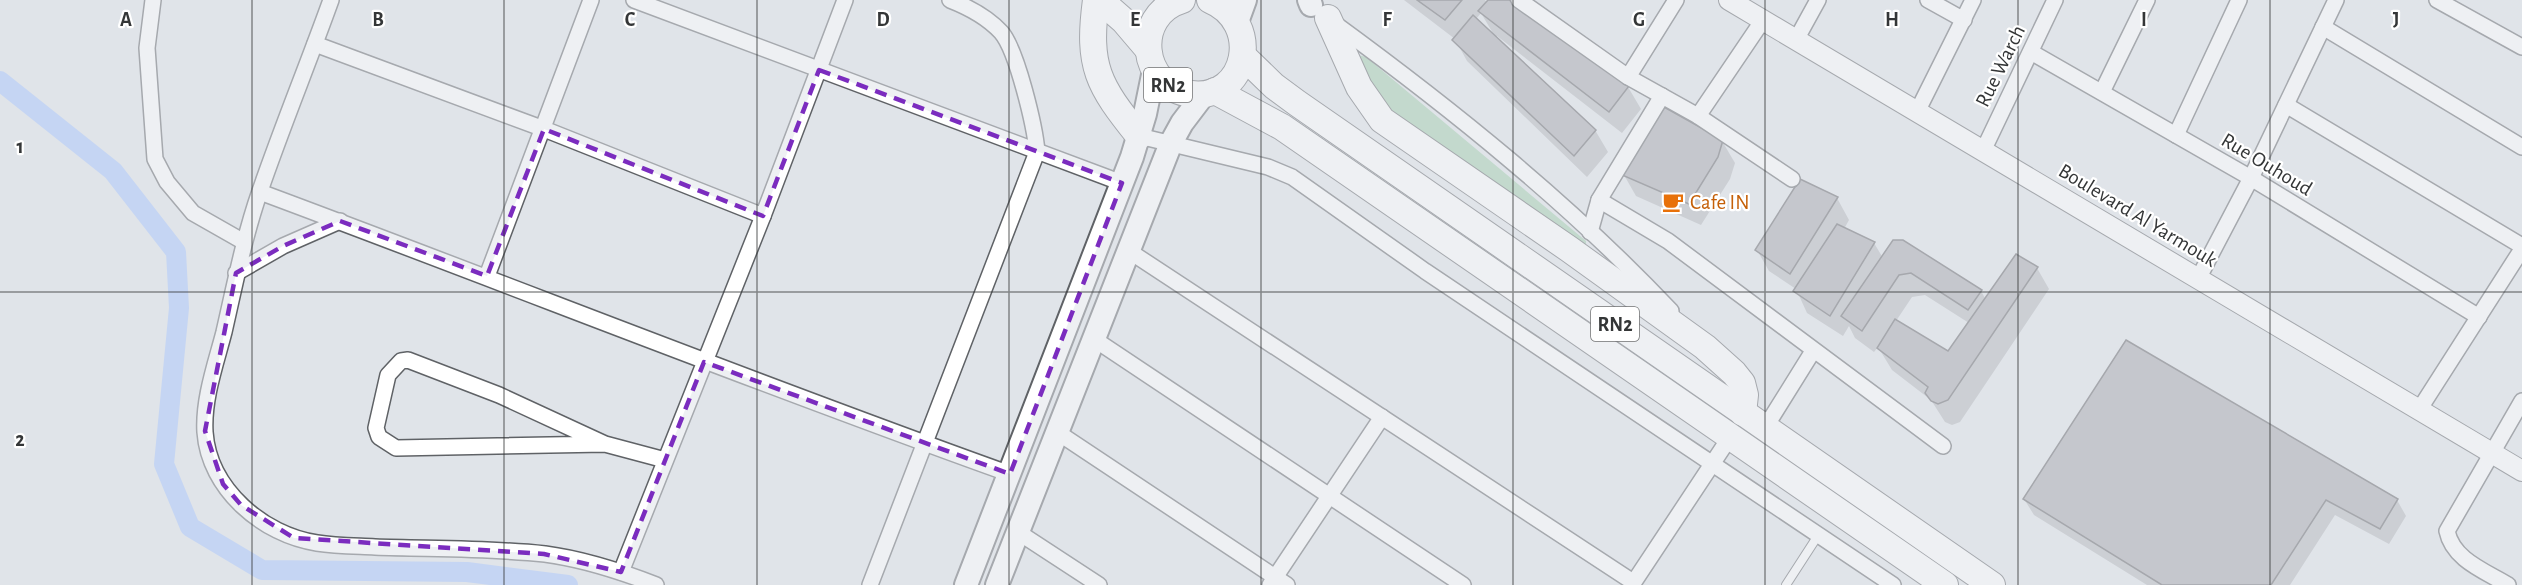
<svg xmlns="http://www.w3.org/2000/svg" width="2522" height="585" font-family="'Alegreya Sans',sans-serif">
<style>
.green{fill:#9fcdaa}
.shadow{fill:#0003;fill-rule:evenodd}
.lines{fill:none;stroke-linecap:round;stroke-linejoin:round}
.canal{stroke:#a5c4fe;stroke-width:20}
.building{fill:#a5a5ab;stroke:#5f5f64;stroke-width:1.5}
.service-casing{stroke:#5f6266;stroke-width:10}
.minor-casing{stroke:#5f6266;stroke-width:18}
.tertiary-casing{stroke:#5f6266;stroke-width:22}
.secondary-casing{stroke:#5f6266;stroke-width:26}
.trunk-casing{stroke:#5f6266;stroke-width:28}
.service{stroke:#fff;stroke-width:8}
.minor{stroke:#fff;stroke-width:15}
.tertiary{stroke:#fff;stroke-width:20}
.secondary{stroke:#fff;stroke-width:22}
.trunk{stroke:#fff;stroke-width:26}
.marked{fill:none;stroke:#7b2cbf;stroke-width:4.5;stroke-dasharray:12 8;stroke-linejoin:round}
.grid{fill:none;stroke:#343637;stroke-width:1.5;stroke-opacity:0.55}
.labels{text-anchor:middle;stroke-width:4.5;stroke-linejoin:round;paint-order:stroke}
.shield{fill:#fff;stroke:#717273;stroke-width:1.5}
.shield-label{font-size:20px;font-weight:bold;fill:#343637}
.street-label{font-size:21px;fill:#343637;stroke:#fff}
.food-label{font-size:21px;fill:#c56008;stroke:#fff;text-anchor:start}
.grid-label{font-size:20px;text-anchor:middle;font-weight:bold;fill:#343637;stroke:#fff;stroke-width:4.5;stroke-linejoin:round;paint-order:stroke}
</style>
<rect width="100%" height="100%" fill="#e0e4e9"/>
<polygon class="green" points="1358,55 1366,57 1586,241 1586,246 1385,110 1372,95"/>
<g class="shadow">
<path d="M1404,0H1485L1487,3L1490,0H1507L1628,87L1641,109L1622,133L1497,36L1495,38L1595,130L1608,152L1587,177L1467,61L1455,39ZM1481,13L1494,35L1476,19Z"/>
<polygon points="1722,141 1735,163 1730,179 1701,225 1636,196 1624,175"/>
<path d="M1837,198L1849,220L1844,229L1874,243L1883,258L1981,291L1986,300L2037,268L2049,289L1960,422L1952,425L1945,422L1931,400L1892,370L1878,347L1874,352L1855,338L1849,326L1843,336L1807,313L1796,289L1769,271L1757,250ZM1925,295L1969,323L1948,353L1896,321L1912,297Z"/>
<polygon points="2024,499 2397,500 2406,516 2389,544 2335,515 2290,585 2147,585 2034,515"/>
</g>
<g class="lines">
<polyline class="canal" points="0,81 113,171 176,252 179,308 164,464 190,527 262,570 467,572 568,585"/>
</g>
<g class="building">
<polygon points="1417,0 1462,0 1445,20"/>
<polygon points="1488,0 1509,0 1629,86 1609,112 1478,11"/>
<polygon points="1473,15 1596,130 1574,156 1452,40"/>
<polygon points="1664,107 1723,140 1718,157 1689,204 1622,175"/>
<polygon points="1800,179 1838,197 1790,274 1755,250"/>
<polygon points="1837,224 1875,242 1830,316 1793,291"/>
<polygon points="1893,240 1903,240 1982,290 1968,310 1911,273 1899,275 1862,331 1841,316"/>
<polygon points="2016,254 2038,267 1948,400 1938,404 1931,401 1925,393 1928,387 1877,348 1895,319 1948,351"/>
<polygon points="2126,340 2398,499 2380,529 2326,500 2271,585 2162,585 2023,499"/>
</g>
<g class="lines">
<defs>
<polyline id="service" points="1786,585 1819,534"/>
<g id="minor">
<polyline points="153,0 147,48 155,159 167,182 193,213 244,242"/>
<path d="M331,0C308,64 282,127 260,191C244,237 235,284 224,332C216,363 203,399 205,432C209,489 263,535 317,543C336,546 356,546 375,547C431,549 489,548 545,554C583,559 620,571 656,585"/>
<polyline points="634,0 1122,183"/>
<polyline points="1519,0 1628,77 1698,116 1792,179"/>
<polyline points="1928,0 1964,20"/>
<polyline points="2437,0 2522,47"/>
<path d="M1334,23C1453,110 1570,204 1671,311"/>
<polyline points="2323,27 2522,147"/>
<polyline points="1796,40 1818,0"/>
<polyline points="315,44 544,129 763,216"/>
<polyline points="2031,52 2251,178 2479,317"/>
<polyline points="1628,77 1676,0"/>
<polyline points="2102,92 2147,0"/>
<polyline points="2286,105 2522,246"/>
<polyline points="1917,112 1973,0"/>
<polyline points="1698,116 1763,20"/>
<polyline points="2176,135 2239,0"/>
<polyline points="1139,136 1268,167 1292,177 1425,271 1893,585"/>
<polyline points="1983,151 2055,0"/>
<path d="M260,192C510,285 758,384 1010,474"/>
<polyline points="1599,200 1668,241 1943,446"/>
<polyline points="1590,232 1599,200 1662,96"/>
<polyline points="1129,251 1633,582"/>
<polyline points="236,273 283,246 340,221"/>
<polyline points="487,276 591,0"/>
<polyline points="2198,279 2251,178 2336,0"/>
<polyline points="1094,339 1463,585"/>
<polyline points="2419,410 2522,249"/>
<polyline points="1765,428 1813,351"/>
<polyline points="1057,432 1287,585"/>
<polyline points="605,444 499,395 408,360 401,361 388,375 376,428 379,437 396,448 605,444 665,460"/>
<polyline points="1018,532 1099,585"/>
<polyline points="621,572 763,216 845,0"/>
<path d="M870,585L1037,152C1035,127 1017,50 1001,32C988,18 968,7 950,0"/>
<polyline points="1270,585 1382,417"/>
<polyline points="1632,585 1730,437"/>
<path d="M2508,585C2485,571 2453,560 2447,531L2522,401"/>
</g>
<polyline id="tertiary" points="1729,0 2522,471"/>
<g id="secondary">
<polyline points="1309,0 1311,5"/>
<polyline points="1237,22 1245,0"/>
<polyline points="966,585 1132,157 1145,114 1154,70"/>
<polyline points="997,585 1171,143 1182,123 1204,94"/>
</g>
<g id="trunk">
<path d="M1096,0C1087,67 1098,85 1139,136"/>
<polyline points="1100,0 1124,21 1147,48"/>
<path d="M1182,0C1132,15 1140,88 1191,94C1248,101 1263,22 1210,0"/>
<polyline points="1328,18 1359,87 1382,120 1569,249 1705,347 1734,373 1742,383 1745,395 1743,413"/>
<polyline points="1243,56 1274,86 1297,103 1992,585"/>
<polyline points="1215,91 1282,127 1945,585"/>
</g>
</defs>
<use href="#service" class="service-casing"/>
<use href="#minor" class="minor-casing"/>
<use href="#tertiary" class="tertiary-casing"/>
<use href="#secondary" class="secondary-casing"/>
<use href="#trunk" class="trunk-casing"/>
<use href="#service" class="service"/>
<use href="#minor" class="minor"/>
<use href="#tertiary" class="tertiary"/>
<use href="#secondary" class="secondary"/>
<use href="#trunk" class="trunk"/>
</g>
<path d="M0 0H2522V585H0ZM819,70L1122,183L1010,474L704,362L621,572L544,554L294,538L241,505L223,484L205,431L236,273L283,246L340,221L487,276L544,129L763,216Z" fill="#e0e4e9" fill-opacity=".55" fill-rule="evenodd"/>
<path class="marked" d="M819,70L1122,183L1010,474L704,362L621,572L544,554L294,538L241,505L223,484L205,431L236,273L283,246L340,221L487,276L544,129L763,216Z"/>
<path class="grid" d="M252,0V585M504,0V585M757,0V585M1009,0V585M1261,0V585M1513,0V585M1765,0V585M2018,0V585M2270,0V585M0,292H2522"/>
<defs>
<symbol id="cafe-bare" viewBox="-9 -9 18 18"><path d="M-5.5-4.5H6V0H3Q3 3.5 0 3.5H-2.5Q-5.5 3.5-5.5 0ZM3-3.2v2h1.7v-2ZM-6 4.5H4V6H-6Z" fill="#e8710a" stroke="#fff" stroke-width="2.5" paint-order="stroke"/></symbol>
</defs>
<g fill-rule="evenodd">
<use href="#cafe-bare" x="1658" y="187" width="30" height="30"/>
</g>
<g class="labels">
<g class="shield">
<rect x="1144" y="68" width="48" height="34" rx="4.5"/>
<rect x="1591" y="307" width="48" height="34" rx="4.5"/>
</g>
<g class="shield-label">
<text x="1168" y="92">RN2</text>
<text x="1615" y="331">RN2</text>
</g>
<g class="street-label">
<text transform="translate(2000 66) rotate(-64)" y="7">Rue Warch</text>
<text transform="translate(2267 164) rotate(31)" y="7">Rue Ouhoud</text>
<text transform="translate(2138 215) rotate(31)" y="7">Boulevard Al Yarmouk</text>
</g>
<g class="food-label">
<text x="1690" y="209">Cafe IN</text>
</g>
</g>
<g class="grid-label">
<text x="126" y="26">A</text>
<text x="378" y="26">B</text>
<text x="630" y="26">C</text>
<text x="883" y="26">D</text>
<text x="1135" y="26">E</text>
<text x="1387" y="26">F</text>
<text x="1639" y="26">G</text>
<text x="1892" y="26">H</text>
<text x="2144" y="26">I</text>
<text x="2396" y="26">J</text>
<text x="20" y="153">1</text>
<text x="20" y="446">2</text>
</g>
</svg>
